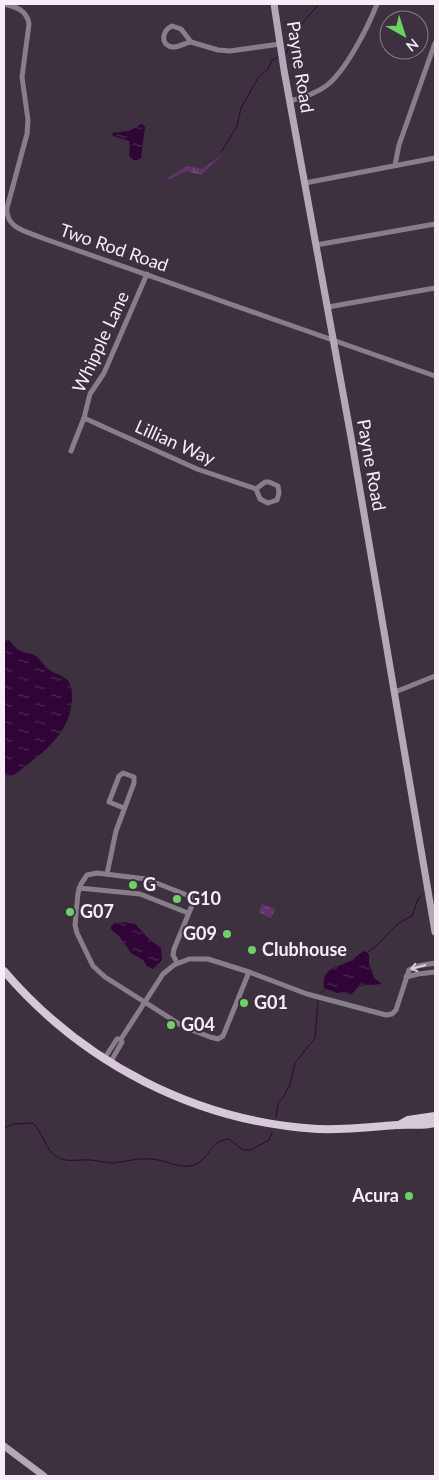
<svg xmlns="http://www.w3.org/2000/svg" width="439" height="1480" font-family="Lato,sans-serif">
<style>
.wetland{fill:url(#wetland-marsh)}
.garden{fill:url(#garden-dots)}
.water{fill:url(#water-ripples)}
.lines{fill:none;stroke-linecap:round;stroke-linejoin:round}
.stream{stroke:#310438;stroke-width:1}
.street{stroke:#867f87;stroke-width:5}
.secondary{stroke:#b3a8b5;stroke-width:7}
.primary{stroke:#d7c8d9;stroke-width:8}
.oneway{stroke:#dad2db}
.poi-dot{fill:#6cd362;stroke:#3d303f;stroke-width:2}
.labels{text-anchor:middle;stroke-width:4;stroke-linejoin:round;paint-order:stroke}
.street-label{font-size:18px;fill:#f6edf7;stroke:#3d303f}
.poi-label{font-size:18px;font-weight:bold;fill:#f6edf7;stroke:#3d303f;text-anchor:start}
</style>
<defs>
<pattern id="wetland-marsh" width="20" height="14" patternUnits="userSpaceOnUse" patternTransform="scale(1.25)"><rect width="20" height="14" fill="#63336b"/><path d="M1 5h8M5 5V1M11 12h8M15 12V8" fill="none" stroke="#7a5181"/></pattern>
<pattern id="garden-dots" width="8" height="8" patternUnits="userSpaceOnUse" patternTransform="scale(1.25)"><rect width="8" height="8" fill="#63336b"/><path d="M2 2h.1M6 6h.1" fill="none" stroke="#7a5181" stroke-width="1.8" stroke-linecap="round"/></pattern>
<pattern id="water-ripples" width="26" height="14" patternUnits="userSpaceOnUse" patternTransform="scale(1.25)"><rect width="26" height="14" fill="#310438"/><path d="M2 4q2-2 4 0t4 0M15 11q2-2 4 0t4 0" fill="none" stroke="#4f2956"/></pattern>
</defs>
<rect width="100%" height="100%" fill="#3d303f"/>
<polygon class="wetland" points="223,152 219,158 201,175 187,171 170,179 167,178 187,166 202,169 219,157"/>
<polygon class="garden" points="262,904 275,909 271,918 259,913"/>
<g class="water">
<polygon points="142,124 145,127 141,158 135,161 129,156 130,146 129,141 113,136 112,133 129,131"/>
<path d="M9,640C13,645 17,650 23,652C27,654 31,653 34,655C40,658 43,665 48,669C53,673 59,674 65,678C72,682 72,691 72,698C71,735 40,755 14,775L8,777L4,773V641Z"/>
<polygon points="124,922 135,924 148,938 161,948 162,960 153,969 147,966 143,960 131,953 120,937 111,929 111,926 115,923"/>
<path d="M365,951L369,954V963L374,978L382,984L359,986L350,996L344,992L337,993L324,988C321,966 339,968 352,960C357,957 359,953 365,951Z"/>
</g>
<g class="lines">
<g class="stream">
<polyline points="286,53 298,28 319,4"/>
<polyline points="222,151 237,126 241,108 258,78 268,69 272,60 278,57"/>
<path d="M368,952C386,941 391,924 412,916L418,899L422,895"/>
<polyline points="321,993 325,989"/>
<polyline points="276,1117 278,1103 284,1096 290,1084 295,1063 315,1038 318,1001"/>
<path d="M4,1128L14,1124L33,1123C43,1132 44,1149 57,1157C66,1162 73,1160 83,1160C93,1159 104,1163 114,1163C127,1161 139,1158 152,1159C164,1160 179,1168 190,1166C211,1162 207,1141 229,1139L243,1150H251L269,1140L272,1133"/>
</g>
<g class="street">
<path d="M4,4C16,7 27,10 29,24L22,77L28,120L27,134L7,208C5,229 29,232 45,239L435,376"/>
<path d="M172,26L181,29L191,42C184,43 178,48 172,47C159,44 163,30 172,26Z"/>
<polyline points="191,42 218,50 230,51 280,44"/>
<path d="M290,101C302,98 315,94 326,86C346,71 368,27 377,4"/>
<polyline points="395,165 399,145 435,43"/>
<polyline points="305,183 435,158"/>
<polyline points="316,245 435,224"/>
<polyline points="328,307 435,288"/>
<polyline points="84,418 197,469 256,489"/>
<polyline points="71,451 84,418 90,394 104,373 147,274"/>
<polygon points="269,482 278,486 279,493 277,500 268,503 260,499 256,489 265,482"/>
<polyline points="395,692 435,676"/>
<polyline points="107,874 116,831 134,783 134,777 123,773 119,776 109,802 124,808"/>
<polyline points="79,888 140,894 188,913"/>
<polyline points="177,963 173,955 174,949 193,903 192,897 146,879 97,873 87,875 81,884 78,893 75,925 77,933 93,966 105,977 184,1027 210,1037 218,1039 223,1036 249,972"/>
<polyline points="406,977 418,974 435,972"/>
<polyline points="104,1059 117,1039 121,1039"/>
<polyline points="110,1063 122,1042 121,1039 163,974 174,965 189,959 208,959 249,972 307,994 386,1015 392,1014 396,1010 409,970 417,966 435,963"/>
</g>
<g class="secondary">
<polyline points="274,4 284,70 351,437 435,932"/>
<polyline points="4,1446 44,1476"/>
</g>
<g class="primary">
<path d="M4,971C83,1063 196,1122 318,1129C345,1130 371,1127 397,1125C410,1124 422,1126 435,1123"/>
<polyline points="399,1125 408,1120 435,1116"/>
</g>
</g>
<defs><path id="oneway-shaft" d="M-6 0H5M1.5-3L5.5 0L1.5 3" fill="none" stroke-width="1.6" stroke-linecap="round" stroke-linejoin="round" transform="scale(1.25)"/></defs>
<use class="oneway" href="#oneway-shaft" transform="translate(418 967) rotate(164)"/>
<g class="poi-dot">
<circle cx="133" cy="885" r="5"/>
<circle cx="177" cy="899" r="5"/>
<circle cx="70" cy="912" r="5"/>
<circle cx="227" cy="934" r="5"/>
<circle cx="252" cy="950" r="5"/>
<circle cx="244" cy="1003" r="5"/>
<circle cx="171" cy="1025" r="5"/>
<circle cx="409" cy="1196" r="5"/>
</g>
<g class="labels">
<g class="street-label">
<text transform="translate(300 67) rotate(81)" y="6">Payne Road</text>
<text transform="translate(114 248) rotate(19)" y="6">Two Rod Road</text>
<text transform="translate(101 342) rotate(-65)" y="6">Whipple Lane</text>
<text transform="translate(175 443) rotate(24)" y="6">Lillian Way</text>
<text transform="translate(371 465) rotate(80)" y="6">Payne Road</text>
</g>
<g class="poi-label">
<text x="143" y="891">G</text>
<text x="187" y="905">G10</text>
<text x="80" y="918">G07</text>
<text x="217" y="940" text-anchor="end">G09</text>
<text x="262" y="956">Clubhouse</text>
<text x="254" y="1009">G01</text>
<text x="181" y="1031">G04</text>
<text x="399" y="1202" text-anchor="end">Acura</text>
</g>
</g>
<rect width="439" height="1480" fill="none" stroke="#f6edf7" stroke-width="10"/>
<g transform="translate(404 35) rotate(141)"><circle r="24" fill="#3d303f" stroke="#877c89"/>
<path d="M0-4L9 19L0 12L-9 19Z" fill="#6cd362"/>
<text y="-8" font-size="14" font-weight="bold" text-anchor="middle" fill="#f6edf7">N</text>
</g>
</svg>
